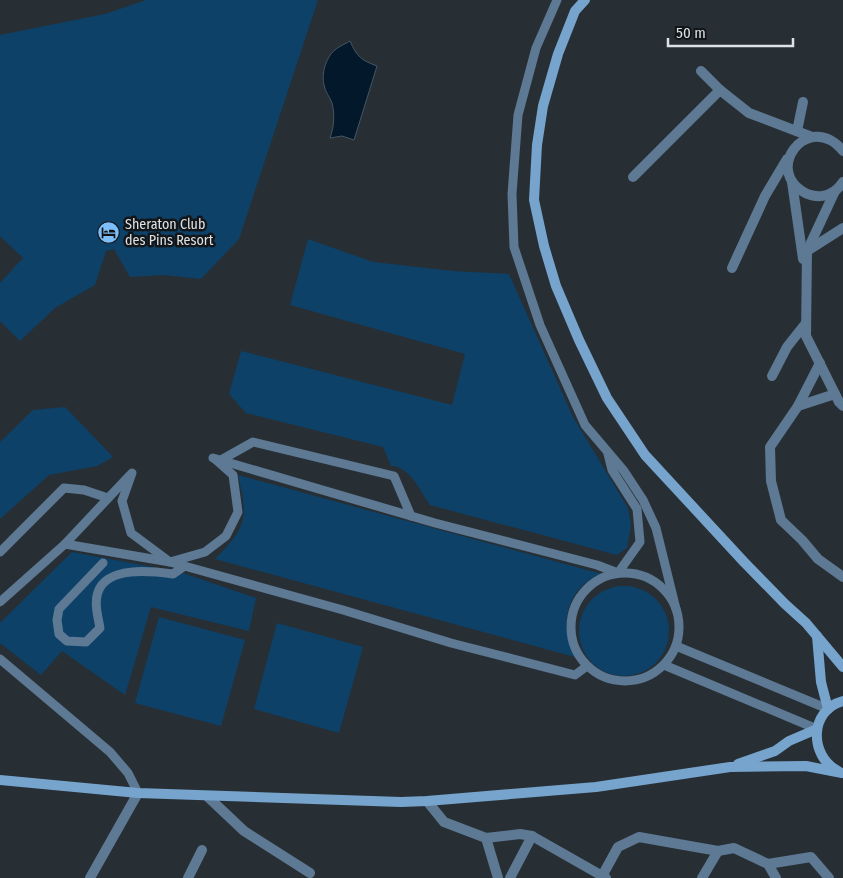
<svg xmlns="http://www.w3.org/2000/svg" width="843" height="878" font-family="'Fira Sans Condensed',sans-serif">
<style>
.green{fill:#0d4168}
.water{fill:#03192b;stroke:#445563}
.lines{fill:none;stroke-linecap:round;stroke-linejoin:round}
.service{stroke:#5d7993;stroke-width:9}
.minor{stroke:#5d7993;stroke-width:10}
.secondary{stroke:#76a4cd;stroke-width:10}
.labels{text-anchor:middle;stroke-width:5;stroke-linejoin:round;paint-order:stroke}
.poi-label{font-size:14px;fill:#dde2e6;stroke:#131619;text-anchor:start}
</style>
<rect width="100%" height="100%" fill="#272f35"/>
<g class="green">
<polygon points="146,0 318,0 239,239 201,279 163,275 130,277 114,249 106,251 95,285 55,308 20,341 0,321 0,283 23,258 0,236 0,35 105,14"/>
<path d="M308,239L373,262L453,271L509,274L573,417L628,508L631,525L627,548L617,555L430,505C420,491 410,466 391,466L383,447L246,413L229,394L241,351L452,405L465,354L290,305Z"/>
<polygon points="65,407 113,457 97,466 49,475 0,519 0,442 33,410"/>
<path d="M238,475L602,574C578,582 564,605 567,631C568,640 572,649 575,657L215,559C248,526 248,518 238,475Z"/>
<polygon points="72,552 180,572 256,598 249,631 151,607 125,695 62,651 41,675 0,643 0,623"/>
<circle cx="624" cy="631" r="45"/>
<polygon points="159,617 245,640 221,726 135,703"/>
<polygon points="277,623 363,647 339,733 254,709"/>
</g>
<path class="water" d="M350,41C357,57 361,60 377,66L354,140L342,136L330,138C334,127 335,115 332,103C330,97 325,92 324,85C321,74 326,56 336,49C340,46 345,44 350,41Z"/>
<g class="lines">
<g class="service">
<polyline points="557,0 536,48 518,115 512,194 514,247 540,325 585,425 624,471 643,500 656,528 676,609"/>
<polyline points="213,458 435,523 597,565 618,573 640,542 637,509 612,470 608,454"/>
<polyline points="221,460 253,442 394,476 411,516"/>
<polyline points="132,473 122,501 131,533 170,562 205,552 226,536 238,512 233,475 216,460"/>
<polyline points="65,544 170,562 343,610 451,643 575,675 587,666"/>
<polyline points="0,552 64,488 84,490 108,498"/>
<path d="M103,563L59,609L57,620L59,634L67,641L86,642L100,628C98,617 94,603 98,592C107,566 151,571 173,574L183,567"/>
<circle cx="625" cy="627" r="54"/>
<polyline points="0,602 65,544 130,475"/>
<polyline points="676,646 828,709"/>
<polyline points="0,659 110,752 128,773 138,793"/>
<polyline points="664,665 817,729"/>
</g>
<g class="minor">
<polyline points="701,71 720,90"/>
<polyline points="797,131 803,102"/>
<path d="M843,151C836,142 825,135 813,137C806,138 798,143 794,149C770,182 821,216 843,182"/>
<polyline points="633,177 720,90 749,113 812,137"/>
<polyline points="792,182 803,259"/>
<polyline points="835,191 807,251 806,336 839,402 843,406"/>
<polyline points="807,251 843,228"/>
<polyline points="732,268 765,196 787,159"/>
<polyline points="820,363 798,406 835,394"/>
<polyline points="772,376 787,347 806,323"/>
<polyline points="798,406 770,447 771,481 781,520 802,540 818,559 843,577"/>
<polyline points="207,796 244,831 310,873"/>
<polyline points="427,801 444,822 486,838 498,878"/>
<polyline points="486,838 520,834 532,836 606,878"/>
<polyline points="768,864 811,857 829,878"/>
<polyline points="90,878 138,793"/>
<polyline points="188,878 202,850"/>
<polyline points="510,878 532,836"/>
<polyline points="601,878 618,847 639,837 718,851"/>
<polyline points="702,878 718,851 734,848 768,864 776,878"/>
</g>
<g class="secondary">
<polyline points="585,0 575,11 558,54 543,106 537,145 534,200 544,246 556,286 579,340 607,398 645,455 744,562 785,604 806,623 843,667"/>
<polyline points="817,636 821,682 828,709"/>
<polyline points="738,764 775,751 789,741 817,729"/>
<path d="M838,771C809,756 809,710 843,701"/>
<polyline points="0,780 138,793 401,802 427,801 596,787 730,767 806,766 842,773"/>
</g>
</g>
<defs>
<symbol id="hotel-disc" viewBox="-11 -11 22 22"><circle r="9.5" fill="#7cbef9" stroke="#131619"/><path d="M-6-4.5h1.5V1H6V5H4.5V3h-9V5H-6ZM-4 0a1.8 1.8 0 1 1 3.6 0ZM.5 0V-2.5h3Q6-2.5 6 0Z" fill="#111"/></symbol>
</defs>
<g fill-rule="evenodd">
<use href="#hotel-disc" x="96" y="220" width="25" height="25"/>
</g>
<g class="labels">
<g class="poi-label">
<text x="125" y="229">Sheraton Club<tspan x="125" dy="16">des Pins Resort</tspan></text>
</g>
</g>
<path d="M668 38v8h125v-8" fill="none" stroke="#dde2e6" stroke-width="2.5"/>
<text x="676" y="38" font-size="15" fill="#dde2e6" stroke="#131619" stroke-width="4" paint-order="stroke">50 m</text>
</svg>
